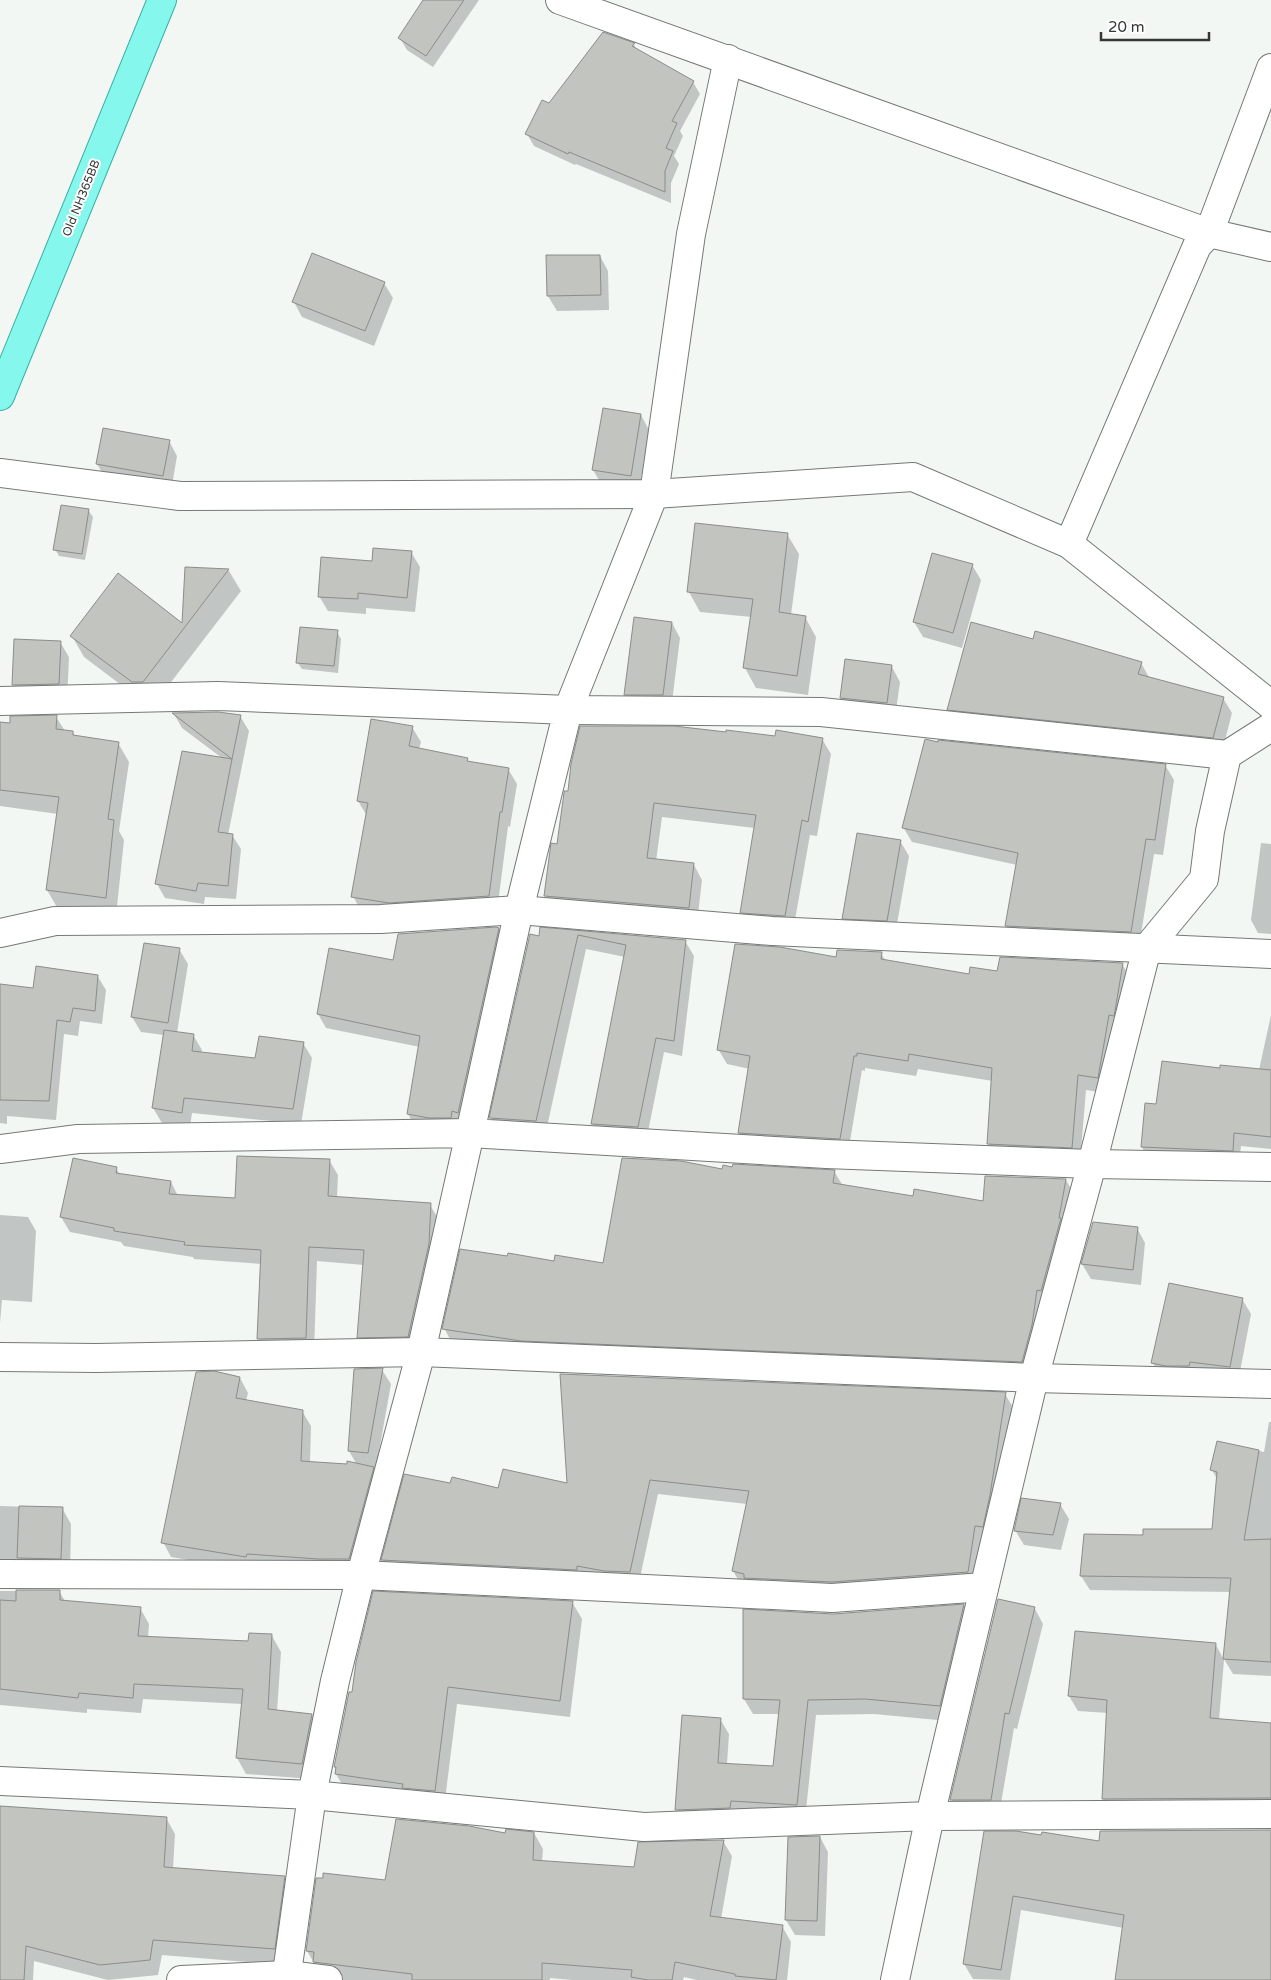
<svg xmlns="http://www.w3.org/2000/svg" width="1271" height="1980" font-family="'Varela Round',sans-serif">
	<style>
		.shadow { fill: #0003 }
		.building { fill: #c1c4bf; stroke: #8a8d88 }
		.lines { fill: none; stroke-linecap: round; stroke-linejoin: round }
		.minor-casing { stroke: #747976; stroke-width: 30 }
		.primary-casing { stroke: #36b0a4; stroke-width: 30 }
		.minor { stroke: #fff; stroke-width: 28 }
		.primary { stroke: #86f7ec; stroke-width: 28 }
		.labels { text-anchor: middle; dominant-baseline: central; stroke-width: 4; stroke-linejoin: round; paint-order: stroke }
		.street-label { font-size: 12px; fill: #353736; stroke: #fff }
	</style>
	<rect width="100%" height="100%" fill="#f2f7f4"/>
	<g class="shadow">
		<polygon points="425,0 479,0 433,67 407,50 400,38"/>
		<polygon points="603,34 634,44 637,51 693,82 700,94 680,131 683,136 674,156 679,164 671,183 671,203 576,164 575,165 534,146 527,134"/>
		<polygon points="600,256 608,271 609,310 557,311 548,296 548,257"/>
		<polygon points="384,283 393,298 374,346 302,317 294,302"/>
		<polygon points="641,415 649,430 639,491 602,485 593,470"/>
		<polygon points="169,441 177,456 171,491 106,479 97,464"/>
		<polygon points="88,510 93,517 85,560 59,556 55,549"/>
		<polygon points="787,534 799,554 791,615 805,617 816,637 808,695 756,688 745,668 752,617 700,612 689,592"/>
		<polygon points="411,552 420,567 415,612 366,608 366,614 328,611 319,596 373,562"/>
		<polygon points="972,565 981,580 962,648 923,637 914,622"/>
		<polygon points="186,568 229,571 241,591 155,703 145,703 84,657 72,636 183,625"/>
		<polygon points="672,623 680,638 671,710 634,709 625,695"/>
		<polygon points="337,632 341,639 338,673 302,669 297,662"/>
		<polygon points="60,642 69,657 67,699 22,700 13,685"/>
		<polygon points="1141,663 1150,679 1223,698 1232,713 1222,752 956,724 948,709"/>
		<polygon points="892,667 900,682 895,718 850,713 841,698"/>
		<polygon points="174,714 240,716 249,731 228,835 232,835 241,849 236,899 205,897 204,904 165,898 157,884 222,758 182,728"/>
		<polygon points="56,717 65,731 73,732 75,737 118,743 129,762 119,831 124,840 116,916 58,909 47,890 58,814 0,806 0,723 11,724"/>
		<polygon points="412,727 421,742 419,749 467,759 469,763 508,769 517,784 510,827 508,826 497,911 361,911 353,896 367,816 358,801"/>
		<polygon points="776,738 822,739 831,754 817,836 810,835 793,931 750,927 741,912 755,828 662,817 656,861 694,865 702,880 697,923 554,911 546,896 553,844 558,845"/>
		<polygon points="938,743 1165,765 1174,780 1163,855 1154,854 1139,946 1015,941 1006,926 1017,865 912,842 903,827"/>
		<polygon points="900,841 909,856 895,935 852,933 844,918"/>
		<polygon points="1261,843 1271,844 1271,934 1258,933 1251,920"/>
		<polygon points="498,929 506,942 466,1126 416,1128 408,1114 420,1047 326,1028 318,1014 394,961"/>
		<polygon points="541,929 685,941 694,956 682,1056 664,1052 646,1142 601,1138 592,1123 625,957 586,949 545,1136 499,1133 491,1118 531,936 540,938"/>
		<polygon points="179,949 188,964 177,1033 193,1035 202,1050 201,1053 256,1059 303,1043 312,1058 301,1124 192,1113 190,1127 162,1123 153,1108 164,1035 141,1032 132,1017"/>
		<polygon points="881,953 886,962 970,975 1122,964 1131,979 1106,1093 1086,1090 1080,1162 997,1159 988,1144 993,1081 918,1069 916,1076 865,1068 865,1071 862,1070 848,1153 748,1148 739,1133 750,1069 727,1064 718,1049 837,958"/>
		<polygon points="98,977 106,990 102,1024 80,1021 78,1036 64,1034 56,1120 7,1116 7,1124 0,1123 0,985 34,989"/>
		<polygon points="1271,1015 1271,1149 1241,1146 1239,1163 1149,1160 1142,1147 1157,1105 1221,1069 1259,1070"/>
		<polygon points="329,1160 338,1175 337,1198 430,1205 439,1220 417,1351 367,1352 358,1337 364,1265 317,1261 314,1353 267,1354 259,1339 262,1264 194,1259 193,1257 124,1246 121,1242 70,1232 61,1217 116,1168 120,1175 171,1182 178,1196 236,1199"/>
		<polygon points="733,1168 834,1171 843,1186 914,1198 984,1202 1066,1180 1075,1196 1031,1378 453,1345 444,1328 555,1262 604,1264 723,1170"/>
		<polygon points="0,1215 28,1217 36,1231 32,1302 2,1300 0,1323"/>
		<polygon points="1137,1228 1145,1243 1141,1285 1091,1279 1082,1264"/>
		<polygon points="1242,1299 1251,1314 1238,1382 1161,1377 1152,1362"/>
		<polygon points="382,1370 391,1384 376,1468 373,1468 382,1483 357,1574 254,1571 171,1557 163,1542 240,1378 248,1393 246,1401 302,1411 311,1426 310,1463 357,1465 349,1451"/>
		<polygon points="1005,1394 1014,1409 977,1587 742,1586 733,1571 747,1504 658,1494 638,1587 391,1575 382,1560 405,1475 451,1485 499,1490 568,1484"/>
		<polygon points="1269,1422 1271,1422 1271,1676 1233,1674 1224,1659 1231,1592 1090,1590 1081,1576 1144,1536 1214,1530 1218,1481 1212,1470 1218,1442 1264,1452"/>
		<polygon points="1060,1504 1069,1519 1061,1550 1024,1545 1015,1530"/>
		<polygon points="0,1506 62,1508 71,1524 70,1574 0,1577"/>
		<polygon points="0,1591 59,1591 65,1601 140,1608 149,1624 148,1638 249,1643 272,1636 281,1652 277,1712 312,1715 321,1731 311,1779 246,1774 237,1758 243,1704 143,1699 141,1713 87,1709 87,1713 0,1705"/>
		<polygon points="572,1602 582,1619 570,1717 457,1704 444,1808 346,1791 336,1774 335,1767 350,1693"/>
		<polygon points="964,1605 972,1620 948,1721 874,1714 816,1715 805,1820 685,1825 677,1810 720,1719 729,1734 727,1764 774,1767 780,1714 753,1714 744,1699 833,1615"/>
		<polygon points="1035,1609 1043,1624 1017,1729 1014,1728 999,1815 960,1814 951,1799"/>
		<polygon points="1216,1645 1224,1660 1219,1720 1271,1724 1271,1813 1111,1814 1103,1799 1108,1713 1078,1711 1069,1696"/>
		<polygon points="0,1806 166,1818 175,1834 173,1869 284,1877 293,1893 283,1965 162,1955 158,1975 108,1980 34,1961 33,1980 0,1980"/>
		<polygon points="1271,1831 1271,1980 1116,1980 1124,1928 1021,1910 1010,1980 973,1979 964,1964 985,1833 1100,1843"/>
		<polygon points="534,1833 543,1849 542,1862 635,1868 723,1841 732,1856 721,1919 782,1926 791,1942 787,1980 697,1980 684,1977 683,1980 572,1980 550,1978 550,1980 343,1980 323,1978 307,1951 317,1879 386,1881 507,1835"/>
		<polygon points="820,1837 828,1852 825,1936 795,1935 786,1920"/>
	</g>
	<g class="building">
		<polygon points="423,0 464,0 426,56 398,38"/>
		<polygon points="603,32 635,43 632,46 694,81 672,121 677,123 666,148 673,151 665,171 665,192 569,152 568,154 525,134 542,100 549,103"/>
		<polygon points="312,253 385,282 365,331 292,302"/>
		<polygon points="546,255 600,255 601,295 547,296"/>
		<polygon points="603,408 641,414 631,476 592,470"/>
		<polygon points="103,428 170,440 163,476 96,464"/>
		<polygon points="61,505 89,509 82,554 53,550"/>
		<polygon points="695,523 788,533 779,612 806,616 797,676 743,668 753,599 687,592"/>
		<polygon points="373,548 412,551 407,598 358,593 358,599 318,597 321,557 372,561"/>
		<polygon points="932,553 973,564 953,633 913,622"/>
		<polygon points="185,567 229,569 143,682 132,682 70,636 118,573 182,623"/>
		<polygon points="634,617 672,622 663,695 624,695"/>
		<polygon points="971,622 1033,639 1035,631 1074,642 1142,662 1138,674 1224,697 1213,738 947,710"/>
		<polygon points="300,627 338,630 334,666 296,663"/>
		<polygon points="14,639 61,641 59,684 12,685"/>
		<polygon points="845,659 892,665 887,703 840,698"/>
		<polygon points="218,712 241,715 232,759 172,713"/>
		<polygon points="57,715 56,729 73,731 73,735 119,742 108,819 114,820 106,898 46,890 59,797 0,790 0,722 10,723 10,716"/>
		<polygon points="371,719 413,726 409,746 468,758 467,761 509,768 502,812 500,812 489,896 389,903 351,897 368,803 357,801"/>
		<polygon points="580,726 674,726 726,732 726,730 775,736 776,730 823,738 808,822 802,820 785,916 740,913 756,815 654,803 647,858 694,863 689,908 544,896 551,843 557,844 564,793 564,791 568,791 571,764"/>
		<polygon points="925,739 938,742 938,740 1166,764 1155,840 1146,839 1131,932 1005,926 1018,853 902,828"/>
		<polygon points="182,751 232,759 218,832 233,834 228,886 198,883 196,891 155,884"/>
		<polygon points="857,833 901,840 887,921 842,919"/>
		<polygon points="496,927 499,928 458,1113 452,1111 451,1118 429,1118 407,1114 420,1036 317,1014 329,948 393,960 398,934"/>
		<polygon points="540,927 686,940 674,1041 656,1038 638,1127 591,1124 626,945 578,935 536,1121 489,1118 530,934 539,936"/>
		<polygon points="144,943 180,948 168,1023 131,1017"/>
		<polygon points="735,944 780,947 836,957 837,950 882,952 881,959 969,974 970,967 997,971 1000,957 1123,963 1115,1011 1114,1016 1109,1015 1098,1078 1078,1075 1072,1148 987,1144 992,1068 909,1054 908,1061 857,1053 857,1056 854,1056 840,1139 738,1133 750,1056 717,1050"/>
		<polygon points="36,966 98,975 95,1011 73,1008 70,1022 57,1020 49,1101 0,1100 0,984 33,988"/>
		<polygon points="164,1030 194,1034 192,1051 255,1058 259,1036 304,1042 293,1109 184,1098 182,1113 152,1108"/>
		<polygon points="1162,1061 1220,1068 1220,1065 1271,1070 1271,1137 1234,1133 1233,1151 1141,1147 1145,1103 1156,1104"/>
		<polygon points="237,1156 330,1159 328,1196 431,1203 429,1244 408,1337 357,1338 364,1250 309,1247 306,1338 257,1339 261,1250 184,1245 185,1242 114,1231 114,1228 60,1217 73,1158 117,1167 116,1173 171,1181 169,1194 235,1198"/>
		<polygon points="622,1158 681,1161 722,1169 723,1165 732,1167 733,1164 835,1170 833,1183 913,1196 914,1189 983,1201 985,1176 1066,1179 1059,1218 1061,1218 1041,1291 1037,1290 1032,1325 1022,1362 521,1341 442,1329 460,1249 507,1256 508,1253 554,1261 555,1255 603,1263"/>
		<polygon points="1093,1222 1138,1227 1133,1270 1081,1264"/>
		<polygon points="1169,1283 1243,1298 1230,1367 1190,1362 1189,1366 1166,1366 1151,1363"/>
		<polygon points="383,1368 368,1453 348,1451 354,1369"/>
		<polygon points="214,1371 240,1377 236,1398 303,1410 301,1461 347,1464 347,1461 374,1467 349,1559 318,1559 247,1554 246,1557 161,1543 196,1372"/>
		<polygon points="560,1374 1006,1392 990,1495 983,1527 975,1526 968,1572 832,1582 744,1578 744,1574 732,1571 749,1491 650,1480 630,1572 604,1571 577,1566 577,1570 381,1560 404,1474 450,1483 452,1477 498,1488 503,1469 567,1483"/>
		<polygon points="1217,1441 1259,1450 1244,1540 1271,1539 1271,1662 1223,1659 1231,1578 1080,1576 1084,1534 1143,1535 1143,1529 1212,1529 1217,1472 1210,1470"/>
		<polygon points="1021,1498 1061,1503 1053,1535 1014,1531"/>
		<polygon points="19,1506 63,1507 61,1559 17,1558"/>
		<polygon points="16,1590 60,1590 60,1600 141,1607 138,1636 248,1641 249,1633 272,1634 268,1709 312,1714 302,1764 236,1758 243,1689 134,1684 133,1698 79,1693 78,1698 0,1689 0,1600 16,1601"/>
		<polygon points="373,1591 573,1601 560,1701 448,1687 435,1791 402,1788 403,1784 335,1774 336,1767 334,1767 349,1692 352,1692 356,1662"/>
		<polygon points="998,1599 1035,1607 1009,1714 1005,1713 991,1800 950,1800"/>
		<polygon points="964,1604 940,1706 865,1699 808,1700 797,1805 731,1801 730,1808 675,1810 682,1715 721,1718 718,1763 773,1766 780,1700 743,1699 743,1609 833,1614"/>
		<polygon points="1075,1631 1216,1643 1210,1718 1271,1723 1271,1798 1102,1799 1107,1700 1068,1696"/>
		<polygon points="0,1806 167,1817 164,1867 285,1876 275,1949 153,1940 150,1960 100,1965 26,1946 24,1980 0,1980"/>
		<polygon points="396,1819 469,1826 505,1833 506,1829 534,1832 533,1860 634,1867 638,1842 724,1840 710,1916 783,1925 776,1980 735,1976 735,1974 675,1962 672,1980 648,1980 631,1977 632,1970 542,1963 542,1980 412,1980 412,1974 313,1962 314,1952 306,1951 316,1878 323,1878 323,1873 385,1880"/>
		<polygon points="1271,1830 1271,1980 1115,1980 1124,1915 1013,1896 1001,1970 963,1964 984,1831 1016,1831 1041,1835 1042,1832 1099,1841 1100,1831"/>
		<polygon points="820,1836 817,1921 785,1920 788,1837"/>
	</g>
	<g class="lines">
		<defs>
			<g id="minor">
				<polyline points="560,0 1209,233 1197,246 1069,544"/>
				<polyline points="728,59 691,234 654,494 568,710 821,712 1227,755"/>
				<polyline points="1271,68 1209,233 1271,247"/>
				<polyline points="0,473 180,496 654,494 913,477 1069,544 1271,705"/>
				<polyline points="0,701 218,696 568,710 519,910 470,1133 826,1154 1092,1164 1271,1167"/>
				<polyline points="0,933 55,921 381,919 519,910 772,931 1271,954"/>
				<polyline points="0,1149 78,1139 470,1133 421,1352 361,1575 335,1681 312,1795 286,1980"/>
				<polyline points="0,1357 96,1358 421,1352 1034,1378 1271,1384"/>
				<polyline points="0,1574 361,1575 832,1598 984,1587"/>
				<polyline points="0,1781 312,1795 644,1827 930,1816 1034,1378 1092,1164 1147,948 1204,879 1210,831 1227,755 1271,727"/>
				<polyline points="181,1980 288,1975 328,1980"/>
				<polyline points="895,1980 930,1816 1271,1814"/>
			</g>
			<polyline id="primary" points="0,396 162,0"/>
		</defs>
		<use href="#minor" class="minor-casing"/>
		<use href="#primary" class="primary-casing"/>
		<use href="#minor" class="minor"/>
		<use href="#primary" class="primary"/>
	</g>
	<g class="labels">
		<g class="street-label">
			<text transform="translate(81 198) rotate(-68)">Old NH365BB</text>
		</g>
	</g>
	<path d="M1101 32v8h108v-8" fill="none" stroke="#353736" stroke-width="2.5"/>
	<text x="1108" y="32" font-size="15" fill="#353736" stroke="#ffffff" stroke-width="4" paint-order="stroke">20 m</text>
</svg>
